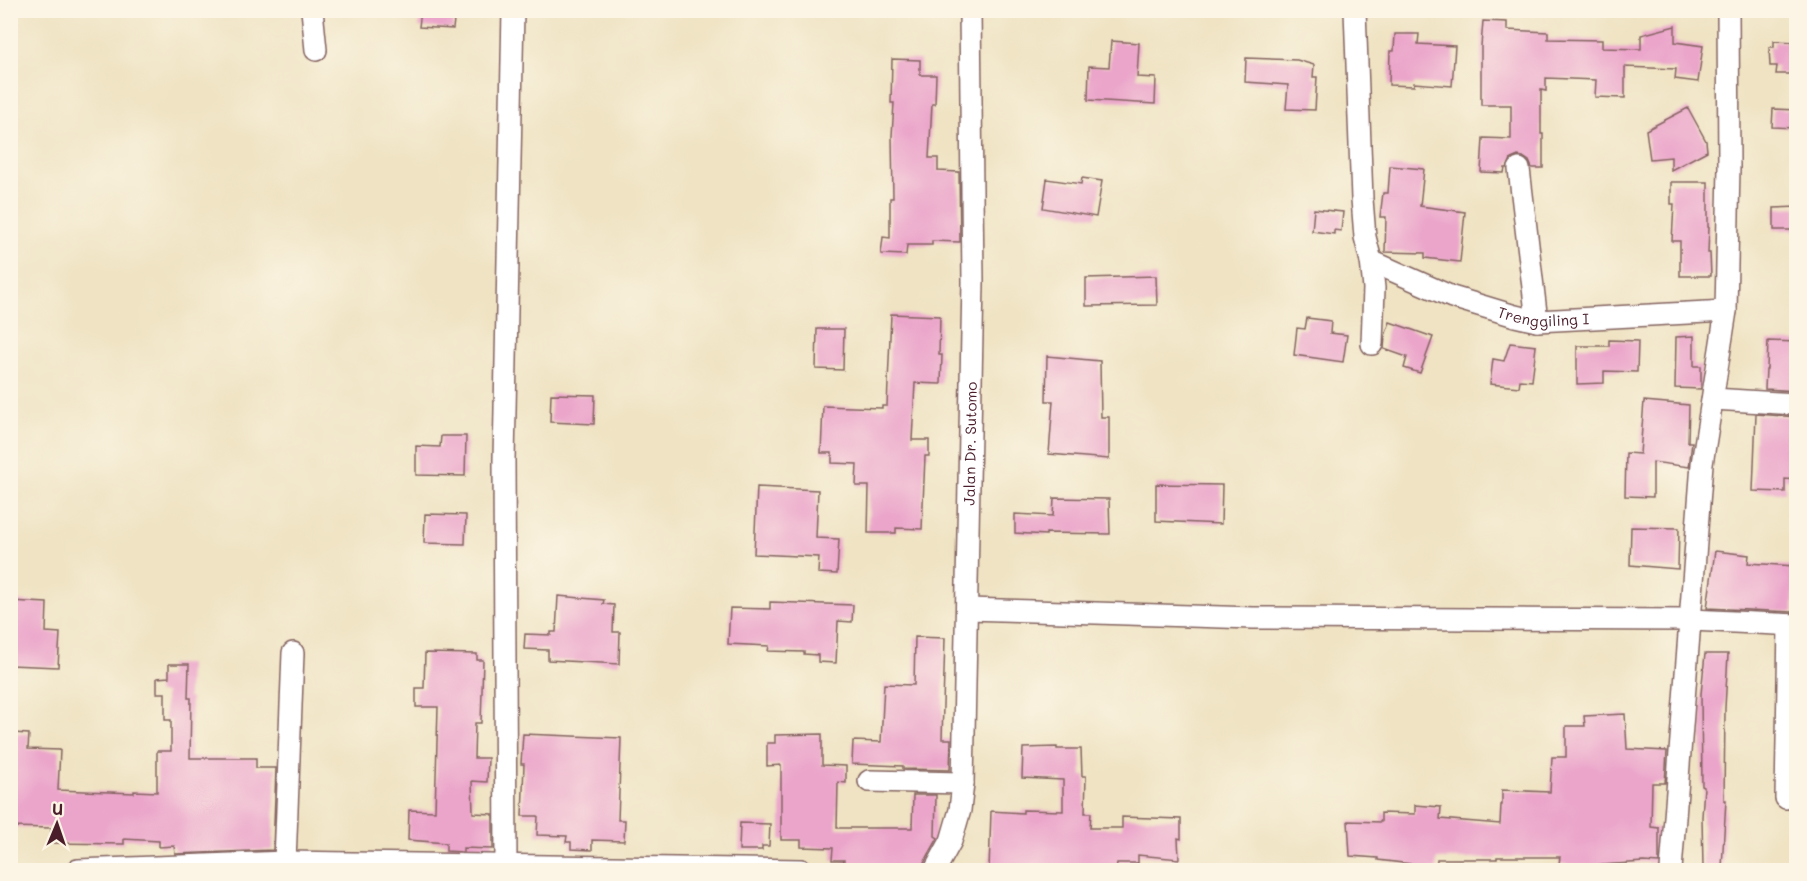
<svg xmlns="http://www.w3.org/2000/svg" width="1807" height="881" font-family="Mali,sans-serif">
	<style>
		.building { fill: #eba5ca }
		.lines { fill: none; stroke-linecap: round; stroke-linejoin: round }
		.minor-casing { stroke: #846460; stroke-width: 24 }
		.minor { stroke: #fff; stroke-width: 21 }
		.labels { text-anchor: middle; dominant-baseline: central; stroke-width: 4.5; stroke-linejoin: round; paint-order: stroke }
		.street-label { font-size: 15px; fill: #4a1f2b; stroke: #fcf5e5 }
	</style>
	<rect width="100%" height="100%" fill="#fcf5e5"/>
	<filter id="ink" filterUnits="userSpaceOnUse"><feTurbulence type="fractalNoise" baseFrequency=".0167" numOctaves="2"/><feDisplacementMap in="SourceGraphic" scale="12" xChannelSelector="R" yChannelSelector="G"/><feConvolveMatrix kernelMatrix="1 2 1 2 8 2 1 2 1" color-interpolation-filters="sRGB"/></filter>
	<filter id="wash" filterUnits="userSpaceOnUse"><feTurbulence type="fractalNoise" baseFrequency=".008" numOctaves="4" result="noise"/><feDisplacementMap in="SourceGraphic" scale="24" xChannelSelector="R" yChannelSelector="G"/><feGaussianBlur stdDeviation="1.35" result="paint"/><feColorMatrix in="noise" values="0 0 0 0 0 0 0 0 0 0 0 0 0 0 0 0 0 1.4 0 .05"/><feComposite in="paint" operator="in"/></filter>
	<g filter="url(#wash)">
		<rect width="100%" height="100%" fill="#efe3c3"/>
		<g id="blocks">
			<g class="building">
				<polygon points="421,10 455,10 453,29 419,27"/>
				<polygon points="1483,21 1507,22 1507,30 1548,32 1548,39 1602,40 1602,48 1641,49 1641,35 1675,26 1675,42 1703,46 1698,82 1675,79 1676,69 1625,67 1625,98 1595,97 1596,80 1546,78 1546,91 1541,90 1541,134 1543,134 1543,168 1532,168 1529,161 1523,157 1518,156 1511,159 1507,168 1505,168 1504,173 1481,172 1483,138 1511,139 1511,105 1481,105 1481,46"/>
				<polygon points="1395,34 1419,34 1418,44 1455,46 1452,86 1414,83 1414,86 1389,85 1390,51 1394,51"/>
				<polygon points="1111,41 1139,43 1137,77 1156,78 1155,104 1088,100 1089,66 1109,67"/>
				<polygon points="1774,41 1797,42 1797,74 1776,74 1777,66 1770,66 1769,47 1774,47"/>
				<polygon points="1246,58 1297,60 1314,65 1313,77 1317,77 1315,110 1286,109 1288,85 1245,82"/>
				<polygon points="892,59 920,60 920,75 936,75 935,104 932,104 929,158 938,158 938,171 959,172 960,242 932,241 932,245 907,245 906,255 881,254 883,237 890,238 890,198 893,198 892,136 894,103 891,103"/>
				<polygon points="1688,108 1706,141 1707,151 1671,170 1671,157 1650,159 1646,130"/>
				<polygon points="1773,109 1797,110 1797,128 1772,127"/>
				<polygon points="1390,166 1424,169 1420,206 1465,212 1460,262 1425,258 1425,253 1385,252 1386,217 1380,217 1383,193 1388,193"/>
				<polygon points="1082,178 1102,181 1096,217 1043,208 1047,179 1081,184"/>
				<polygon points="1671,182 1708,182 1708,227 1709,227 1708,253 1710,253 1711,276 1680,276 1680,241 1672,241 1674,204 1671,204"/>
				<polygon points="1797,207 1797,230 1774,230 1774,208"/>
				<polygon points="1314,209 1343,212 1341,231 1334,230 1334,234 1312,231"/>
				<polygon points="1156,276 1157,305 1086,306 1086,278"/>
				<polygon points="891,314 940,316 939,355 942,355 941,384 915,383 912,440 929,440 929,456 925,456 922,529 896,528 896,533 868,533 869,486 856,486 857,464 832,463 832,453 821,453 823,406 882,408 882,406 887,406"/>
				<polygon points="1307,318 1331,321 1330,333 1347,335 1343,362 1294,355 1297,328 1305,329"/>
				<polygon points="1390,322 1433,337 1420,373 1404,368 1407,357 1384,349 1385,336"/>
				<polygon points="817,329 844,329 843,370 816,369"/>
				<polygon points="1694,336 1694,366 1701,366 1701,389 1675,388 1676,337"/>
				<polygon points="1609,340 1638,341 1637,372 1604,371 1604,383 1577,384 1577,346 1609,346"/>
				<polygon points="1768,341 1797,342 1797,391 1765,389 1766,369 1767,369"/>
				<polygon points="1510,343 1536,346 1532,381 1520,380 1519,387 1490,384 1493,359 1504,361"/>
				<polygon points="1047,356 1100,361 1101,417 1109,417 1109,459 1049,454 1053,401 1046,401"/>
				<polygon points="551,394 595,395 594,424 550,422"/>
				<polygon points="1644,401 1689,405 1688,442 1692,442 1689,467 1653,462 1653,497 1625,496 1626,453 1640,454"/>
				<polygon points="1756,414 1797,417 1797,480 1785,479 1785,492 1753,491"/>
				<polygon points="441,436 466,436 465,476 416,475 416,446 440,447"/>
				<polygon points="1156,484 1222,485 1221,524 1156,521"/>
				<polygon points="757,487 818,490 816,538 839,539 837,574 818,573 819,557 754,554"/>
				<polygon points="1054,498 1109,499 1110,534 1046,533 1046,535 1015,533 1015,514 1053,516"/>
				<polygon points="425,514 466,515 465,544 424,543"/>
				<polygon points="1631,527 1679,528 1678,569 1630,565"/>
				<polygon points="1715,551 1749,555 1748,563 1795,566 1793,612 1707,608"/>
				<polygon points="558,596 604,600 603,604 614,605 613,632 620,632 619,664 548,660 548,650 524,649 525,634 551,635 551,632 556,632"/>
				<polygon points="10,601 47,603 46,632 60,633 58,667 10,665"/>
				<polygon points="770,602 853,605 852,622 838,621 836,663 818,662 818,655 804,654 804,652 768,651 769,646 728,644 730,608 770,609"/>
				<polygon points="915,637 945,638 942,739 951,739 950,770 903,769 903,766 852,764 853,741 881,742 884,684 914,685"/>
				<polygon points="425,653 477,654 477,660 483,660 481,723 475,723 474,758 488,758 487,782 472,781 473,813 493,814 493,849 463,848 463,852 446,851 446,843 408,840 409,810 435,811 438,707 416,707 416,688 424,688"/>
				<polygon points="1705,654 1728,654 1725,708 1724,800 1726,800 1722,867 1703,867 1702,817 1704,787 1702,786 1701,694"/>
				<polygon points="169,664 189,664 188,698 191,698 190,758 256,758 256,768 276,768 273,850 175,854 174,846 159,847 159,841 124,839 124,844 51,843 51,828 10,827 10,768 13,733 29,734 28,749 60,750 58,790 134,793 134,791 157,792 157,751 171,751 171,720 165,720 165,693 157,693 157,678 169,677"/>
				<polygon points="1625,714 1627,749 1667,751 1665,783 1652,783 1651,827 1659,828 1659,863 1643,862 1589,866 1559,864 1560,857 1497,857 1497,859 1437,859 1436,870 1410,870 1411,864 1378,860 1378,858 1350,856 1348,821 1381,822 1381,813 1415,814 1415,805 1441,807 1440,819 1500,824 1501,805 1502,805 1502,790 1550,792 1552,757 1566,757 1566,726 1585,726 1584,716"/>
				<polygon points="523,734 621,738 618,820 625,820 624,841 592,840 592,850 571,849 571,842 566,842 567,836 537,835 538,816 522,816 524,764 521,764"/>
				<polygon points="822,734 822,765 846,766 846,783 838,782 837,828 912,828 913,795 936,795 935,836 938,838 920,870 843,868 844,860 832,860 833,848 801,847 801,840 781,840 781,765 767,766 767,743 775,743 775,735"/>
				<polygon points="1057,747 1057,749 1081,749 1082,776 1086,776 1085,813 1091,813 1090,828 1122,828 1122,817 1181,819 1181,839 1178,838 1179,859 1138,855 1138,863 1117,863 1116,869 1087,866 1087,870 1057,870 1057,868 1011,867 1011,870 989,870 991,811 1023,813 1023,810 1063,811 1063,780 1022,778 1023,748"/>
				<polygon points="740,823 770,824 769,846 762,846 762,850 739,850"/>
			</g>
		</g>
	</g>
	<g filter="url(#ink)">
		<use href="#blocks" fill-opacity="0" stroke="#846460" stroke-width="1.5"/>
		<g class="lines">
			<defs>
				<g id="minor">
					<polyline points="312,10 316,50"/>
					<polyline points="1355,10 1362,199 1365,237 1371,261 1374,288 1372,344"/>
					<polyline points="1519,169 1537,321"/>
					<path id="s1" d="M1371,261l81,36 63,19 22,5 189,-10"/>
					<polyline points="1713,399 1796,404"/>
					<polyline points="968,609 1253,618 1691,620 1796,625"/>
					<polyline points="869,781 963,783"/>
					<polyline points="1786,798 1789,625"/>
					<polyline points="506,865 504,460 513,10"/>
					<polyline points="78,870 285,862 801,870"/>
					<polyline points="287,870 285,862 293,653"/>
					<path id="s2" d="M935,870l16,-29 9,-31 3,-27 10,-501 -3,-272"/>
					<polyline points="1671,870 1702,464 1726,311 1729,167 1728,10"/>
				</g>
			</defs>
			<use href="#minor" class="minor-casing"/>
			<use href="#minor" class="minor"/>
		</g>
	</g>
	<g class="labels">
		<g class="street-label">
			<text stroke="none"><textPath href="#s1" startOffset="183">Trenggiling I</textPath></text>
			<text stroke="none"><textPath href="#s2" startOffset="432">Jalan Dr. Sutomo</textPath></text>
		</g>
	</g>
	<rect width="1807" height="881" fill="none" stroke="#fcf5e5" stroke-width="36"/>
	<g transform="translate(57 824) rotate(2)" stroke="#fcf5e5" stroke-width="4.5" paint-order="stroke">
	<path d="M0-4.5L10 22L0 15L-10 22Z" fill="#4a1f2b"/>
	<text y="-9" font-size="16" font-weight="bold" text-anchor="middle" fill="#4a1f2b">U</text>
	</g>
</svg>
